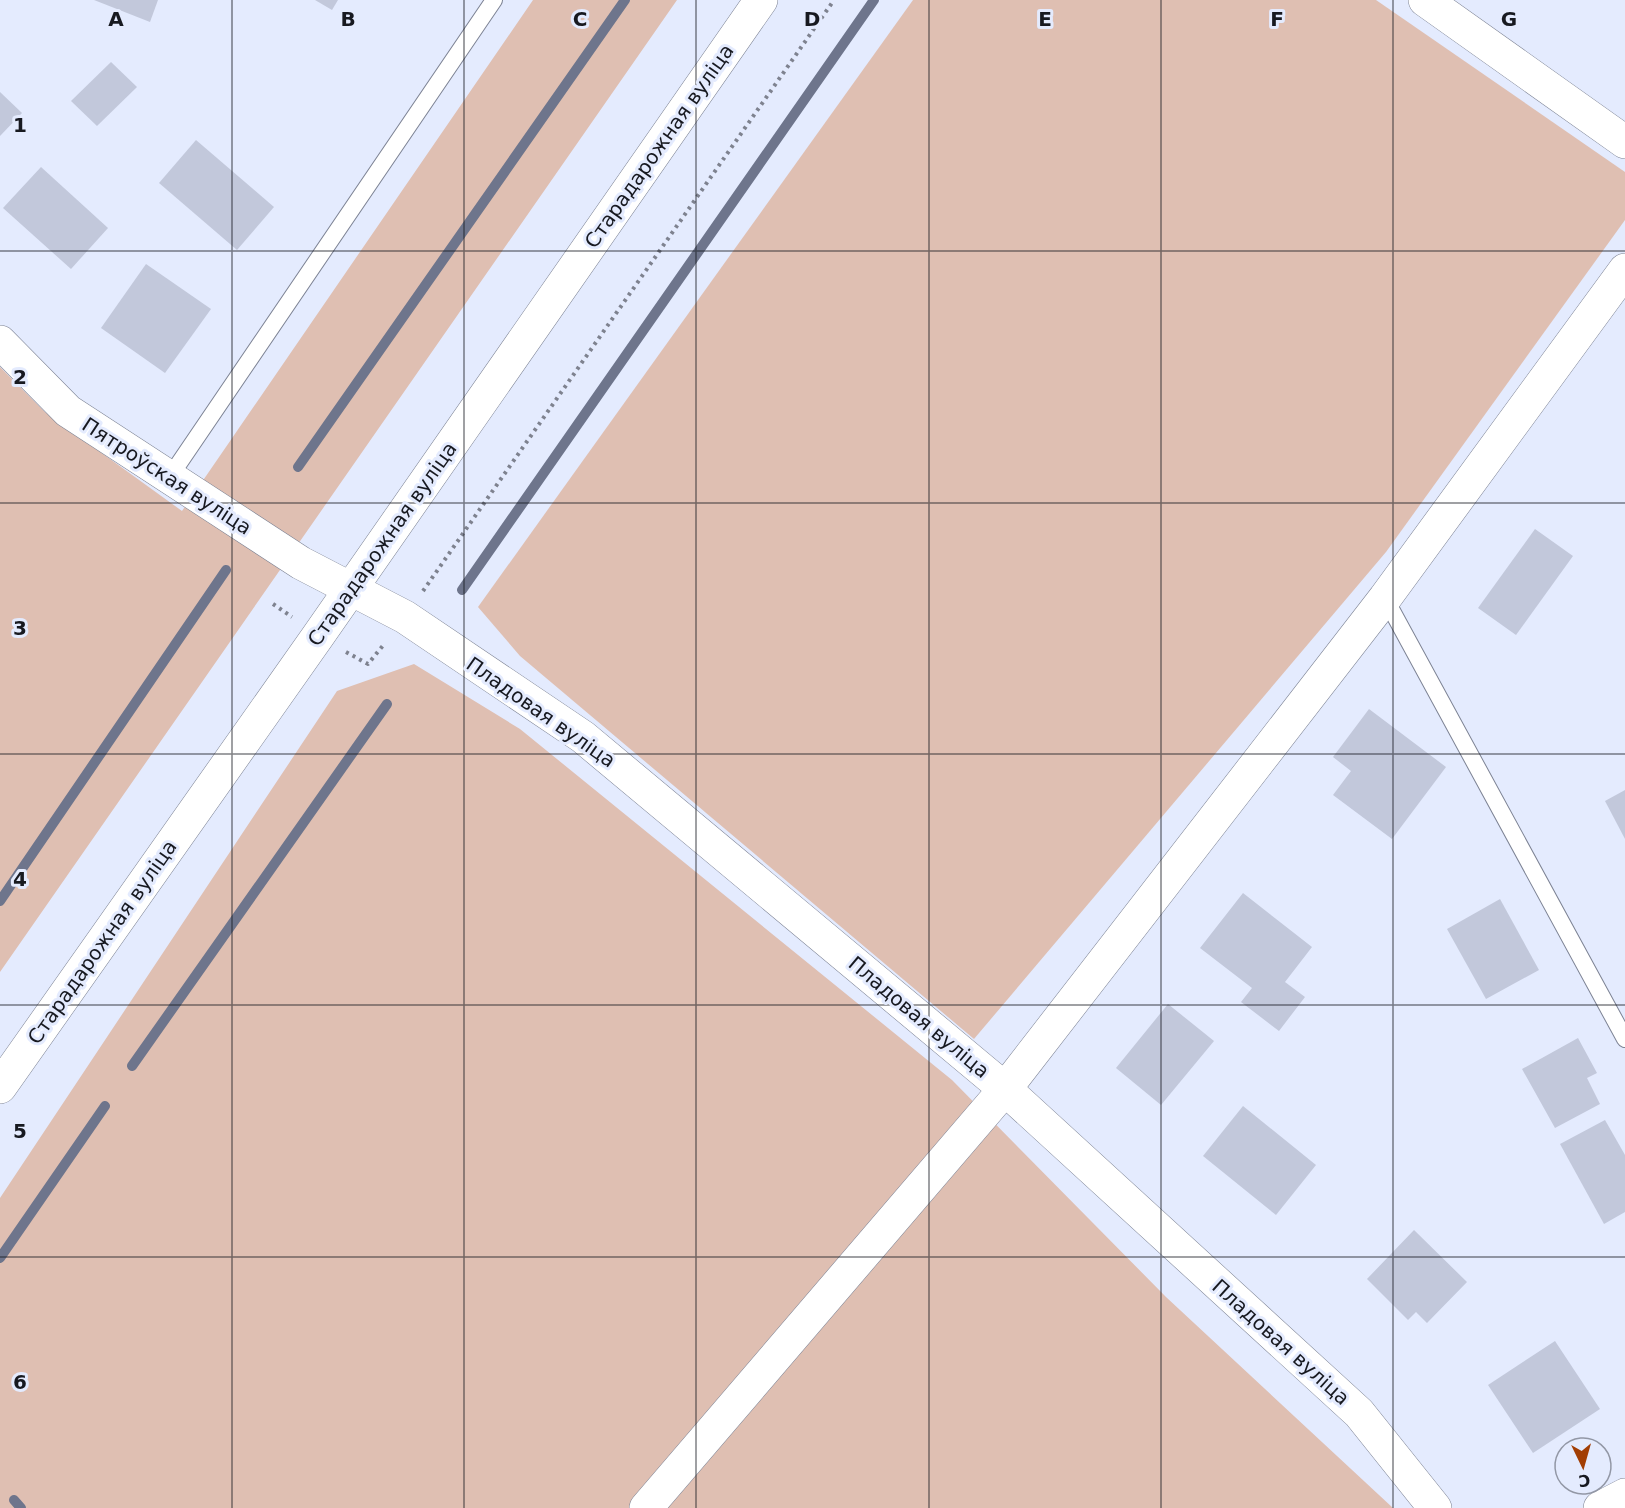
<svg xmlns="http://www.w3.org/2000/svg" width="1625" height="1508" font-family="'DejaVu Sans',sans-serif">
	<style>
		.green { fill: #dfbfb2 }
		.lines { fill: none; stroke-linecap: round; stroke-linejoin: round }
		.stream { stroke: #6e758c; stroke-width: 10 }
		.building { fill: #c2c8db }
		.lane-casing { stroke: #7d8394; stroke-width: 18 }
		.street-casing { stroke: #7d8394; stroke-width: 34 }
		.path { stroke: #7e828f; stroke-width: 4; stroke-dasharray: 3 4.5; stroke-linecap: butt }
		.lane { stroke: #fff; stroke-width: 16 }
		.street { stroke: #fff; stroke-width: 33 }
		.grid { fill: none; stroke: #171920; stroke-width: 1.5; stroke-opacity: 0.55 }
		.labels { text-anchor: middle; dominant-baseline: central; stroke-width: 6; stroke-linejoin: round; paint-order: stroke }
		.street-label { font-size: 20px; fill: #171920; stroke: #e4ebfe }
		.grid-label { font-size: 20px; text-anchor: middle; font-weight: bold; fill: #171920; stroke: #e4ebfe; stroke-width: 6; stroke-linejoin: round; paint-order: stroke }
	</style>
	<rect width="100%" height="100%" fill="#e4ebfe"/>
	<g class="green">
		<polygon points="533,0 677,0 0,972 0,367 45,412 182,511"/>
		<polygon points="913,0 1376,0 1625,172 1625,220 1386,552 974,1039 520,656 478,607"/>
		<polygon points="414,664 520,729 952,1080 1166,1297 1393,1508 0,1508 0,1198 337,691"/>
	</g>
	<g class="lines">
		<g class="stream">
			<polyline points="298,467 625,0"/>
			<polyline points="462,590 874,0"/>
			<polyline points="0,901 226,570"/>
			<polyline points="132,1066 387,704"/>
			<polyline points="0,1258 105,1106"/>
			<polyline points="14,1500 21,1508"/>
		</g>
	</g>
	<g class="building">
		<polygon points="94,0 158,0 150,22"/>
		<polygon points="315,0 338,0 332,10"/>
		<polygon points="111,62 137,87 97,126 71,101"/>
		<polygon points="0,92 22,113 0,136"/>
		<polygon points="196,140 274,207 237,250 159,183"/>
		<polygon points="41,167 108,228 71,269 3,208"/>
		<polygon points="146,264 211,309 165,373 101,328"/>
		<polygon points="1535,529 1573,556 1516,635 1478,608"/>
		<polygon points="1369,709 1446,767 1392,839 1333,795 1351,771 1333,757"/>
		<polygon points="1625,790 1625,839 1605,801"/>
		<polygon points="1243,893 1312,947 1285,982 1305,997 1279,1031 1241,1002 1252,988 1200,948"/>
		<polygon points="1500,899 1539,970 1486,999 1447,929"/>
		<polygon points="1168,1004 1214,1041 1161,1105 1116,1068"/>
		<polygon points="1578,1038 1597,1073 1587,1078 1600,1104 1555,1128 1522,1069"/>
		<polygon points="1243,1106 1316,1165 1276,1215 1203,1156"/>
		<polygon points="1605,1120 1625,1155 1625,1212 1604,1224 1560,1144"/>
		<polygon points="1414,1230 1467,1282 1427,1323 1416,1312 1408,1320 1367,1279"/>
		<polygon points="1555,1341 1600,1409 1533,1453 1488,1385"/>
	</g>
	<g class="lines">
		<defs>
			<g id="lane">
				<polyline points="169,478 494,0"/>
				<polyline points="1385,598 1625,1039"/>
			</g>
			<g id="street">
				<polyline points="1425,0 1625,142"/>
				<polyline points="0,342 68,411 301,563 405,617 583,737 1005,1089 1359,1413 1435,1508"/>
				<polyline points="0,1087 318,636 761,0"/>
				<polyline points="646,1508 1005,1089 1385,598 1625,270"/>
				<polyline points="1600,1508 1625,1495"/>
			</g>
		</defs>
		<use href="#lane" class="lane-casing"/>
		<use href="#street" class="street-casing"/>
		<g class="path">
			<polyline points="423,591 834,0"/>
			<polyline points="273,604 292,617"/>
			<polyline points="346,652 368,664 385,643"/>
		</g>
		<use href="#lane" class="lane"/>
		<use href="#street" class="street"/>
	</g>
	<path class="grid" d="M232,0v1508M464,0v1508M696,0v1508M929,0v1508M1161,0v1508M1393,0v1508M0,251h1625M0,503h1625M0,754h1625M0,1005h1625M0,1257h1625"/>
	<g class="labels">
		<g class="street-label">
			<text transform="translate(659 146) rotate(-55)">Старадарожная вуліца</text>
			<text transform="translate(167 476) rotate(33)">Пятроўская вуліца</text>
			<text transform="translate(382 544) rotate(-55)">Старадарожная вуліца</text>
			<text transform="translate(541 712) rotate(35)">Пладовая вуліца</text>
			<text transform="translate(102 942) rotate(-55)">Старадарожная вуліца</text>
			<text transform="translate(919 1017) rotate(40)">Пладовая вуліца</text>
			<text transform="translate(1281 1342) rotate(42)">Пладовая вуліца</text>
		</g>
	</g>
	<g class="grid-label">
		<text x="116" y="26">A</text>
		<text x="348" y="26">B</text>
		<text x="580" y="26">C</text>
		<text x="812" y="26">D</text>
		<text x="1045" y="26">E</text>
		<text x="1277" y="26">F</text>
		<text x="1509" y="26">G</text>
		<text x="20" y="132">1</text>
		<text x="20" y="384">2</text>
		<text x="20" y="635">3</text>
		<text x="20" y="886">4</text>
		<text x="20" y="1138">5</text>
		<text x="20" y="1389">6</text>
	</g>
	<g transform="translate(1583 1466) rotate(175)"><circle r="28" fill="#e4ebfe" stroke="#9297a5" stroke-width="1.5"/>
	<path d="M0-4.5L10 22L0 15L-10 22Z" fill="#a23e04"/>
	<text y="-9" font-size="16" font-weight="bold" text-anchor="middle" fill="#171920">С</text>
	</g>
</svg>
